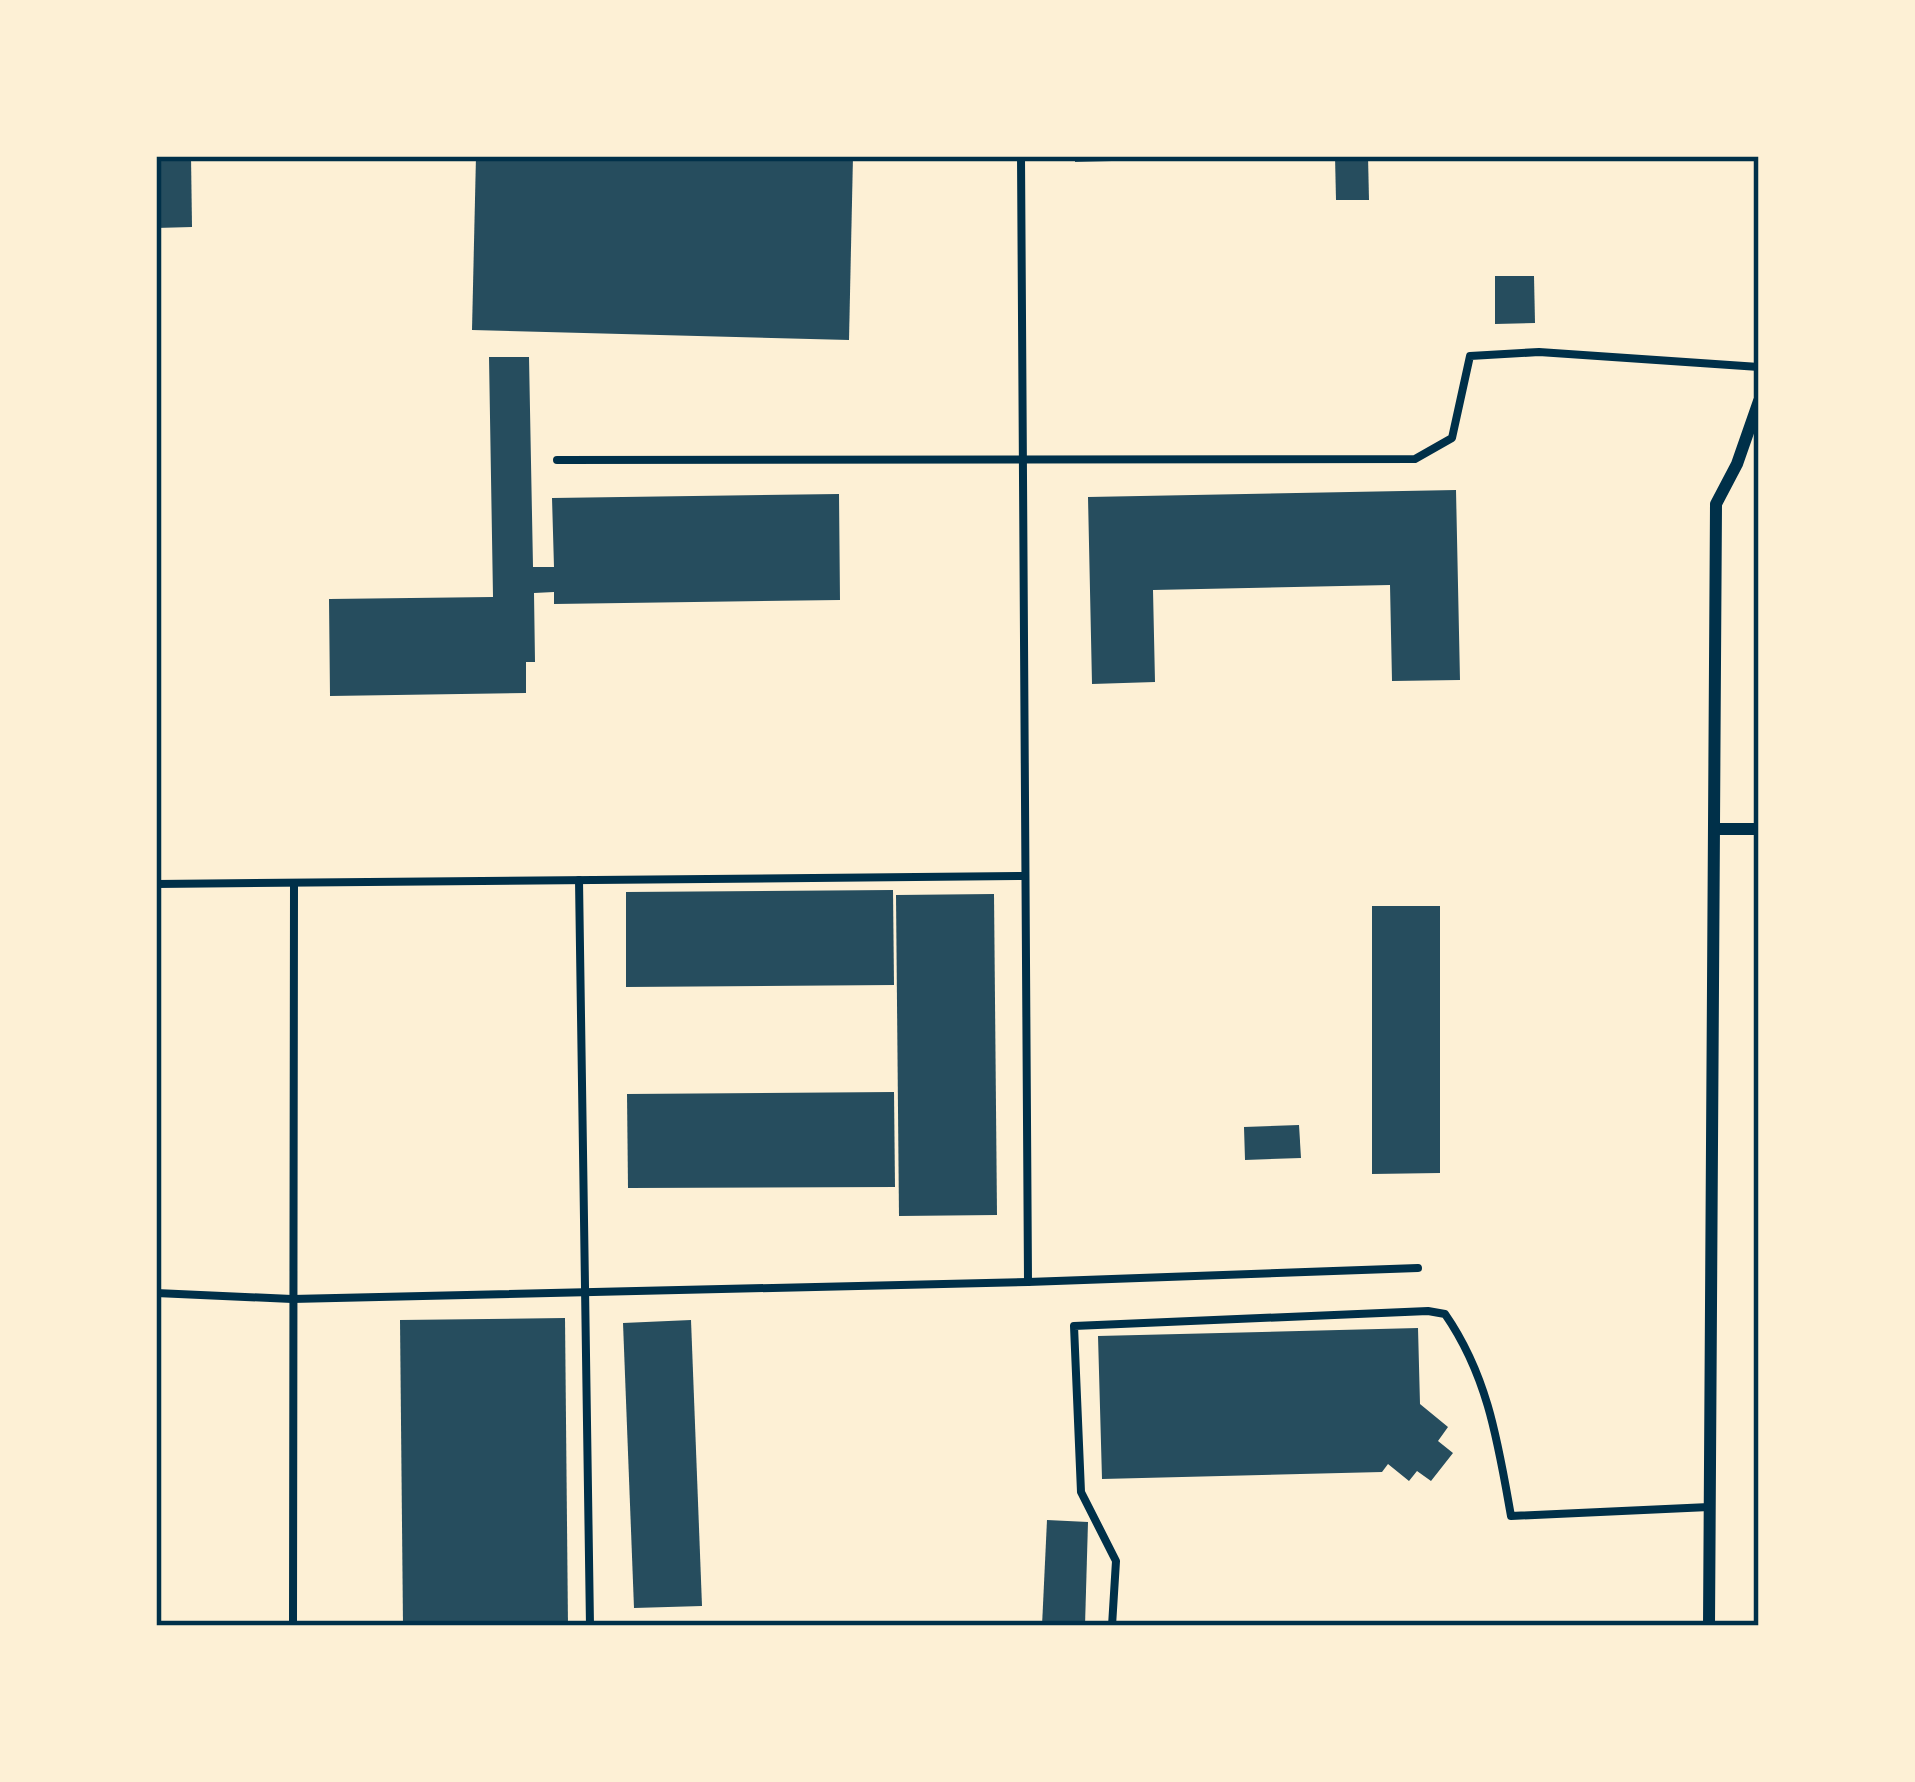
<svg xmlns="http://www.w3.org/2000/svg" width="1915" height="1782" font-family="'IBM Plex Sans',sans-serif">
	<style>
		.building { fill: #264d5e }
		.lines { fill: none; stroke-linecap: round; stroke-linejoin: round }
		.service { stroke: #003049; stroke-width: 8 }
		.minor { stroke: #003049; stroke-width: 12 }
		.neatline { fill: none; stroke: #003049; stroke-width: 4.5 }
	</style>
	<rect width="100%" height="100%" fill="#fdf0d5"/>
	<g class="building">
		<polygon points="156,156 191,156 192,227 156,228"/>
		<polygon points="476,156 853,156 849,340 472,330"/>
		<polygon points="1075,156 1149,156 1149,160 1075,162"/>
		<polygon points="1335,156 1368,156 1369,200 1336,200"/>
		<polygon points="1495,276 1534,276 1535,323 1495,324"/>
		<polygon points="489,357 529,357 533,567 554,567 552,498 839,494 840,600 554,604 554,592 534,593 535,662 526,662 526,693 330,696 329,599 493,597"/>
		<polygon points="1456,490 1460,680 1392,681 1390,585 1153,590 1155,682 1092,684 1088,497"/>
		<polygon points="893,890 894,985 626,987 626,892"/>
		<polygon points="994,894 997,1215 899,1216 896,895"/>
		<polygon points="1372,906 1440,906 1440,1173 1372,1174"/>
		<polygon points="894,1092 895,1187 628,1188 627,1094"/>
		<polygon points="1299,1125 1301,1158 1245,1160 1244,1127"/>
		<polygon points="565,1318 568,1626 403,1626 400,1320"/>
		<polygon points="691,1320 702,1606 634,1608 623,1323"/>
		<polygon points="1418,1328 1420,1404 1448,1427 1438,1441 1453,1453 1431,1481 1417,1471 1409,1481 1388,1464 1382,1472 1102,1479 1098,1336"/>
		<polygon points="1047,1520 1088,1522 1085,1626 1042,1626"/>
	</g>
	<g class="lines">
		<g class="service">
			<polyline points="1021,156 1028,1282"/>
			<polyline points="557,460 1415,459 1452,438 1470,356 1539,352 1759,367"/>
			<polyline points="579,880 590,1626"/>
			<polyline points="156,884 1025,876"/>
			<polyline points="156,1293 292,1299 1028,1282 1418,1268"/>
			<polyline points="293,1626 294,883"/>
			<path d="M1112,1626l4,-65 -35,-69 -7,-166 354,-15 17,3c43,62 53,129 66,202l198,-9"/>
		</g>
		<g class="minor">
			<polyline points="1714,829 1759,829"/>
			<polyline points="1709,1626 1716,504 1737,464 1759,401"/>
		</g>
	</g>
	<rect width="1915" height="1782" fill="none" stroke="#fdf0d5" stroke-width="318"/>
	<rect x="159" y="159" width="1597" height="1464" class="neatline"/>
</svg>
